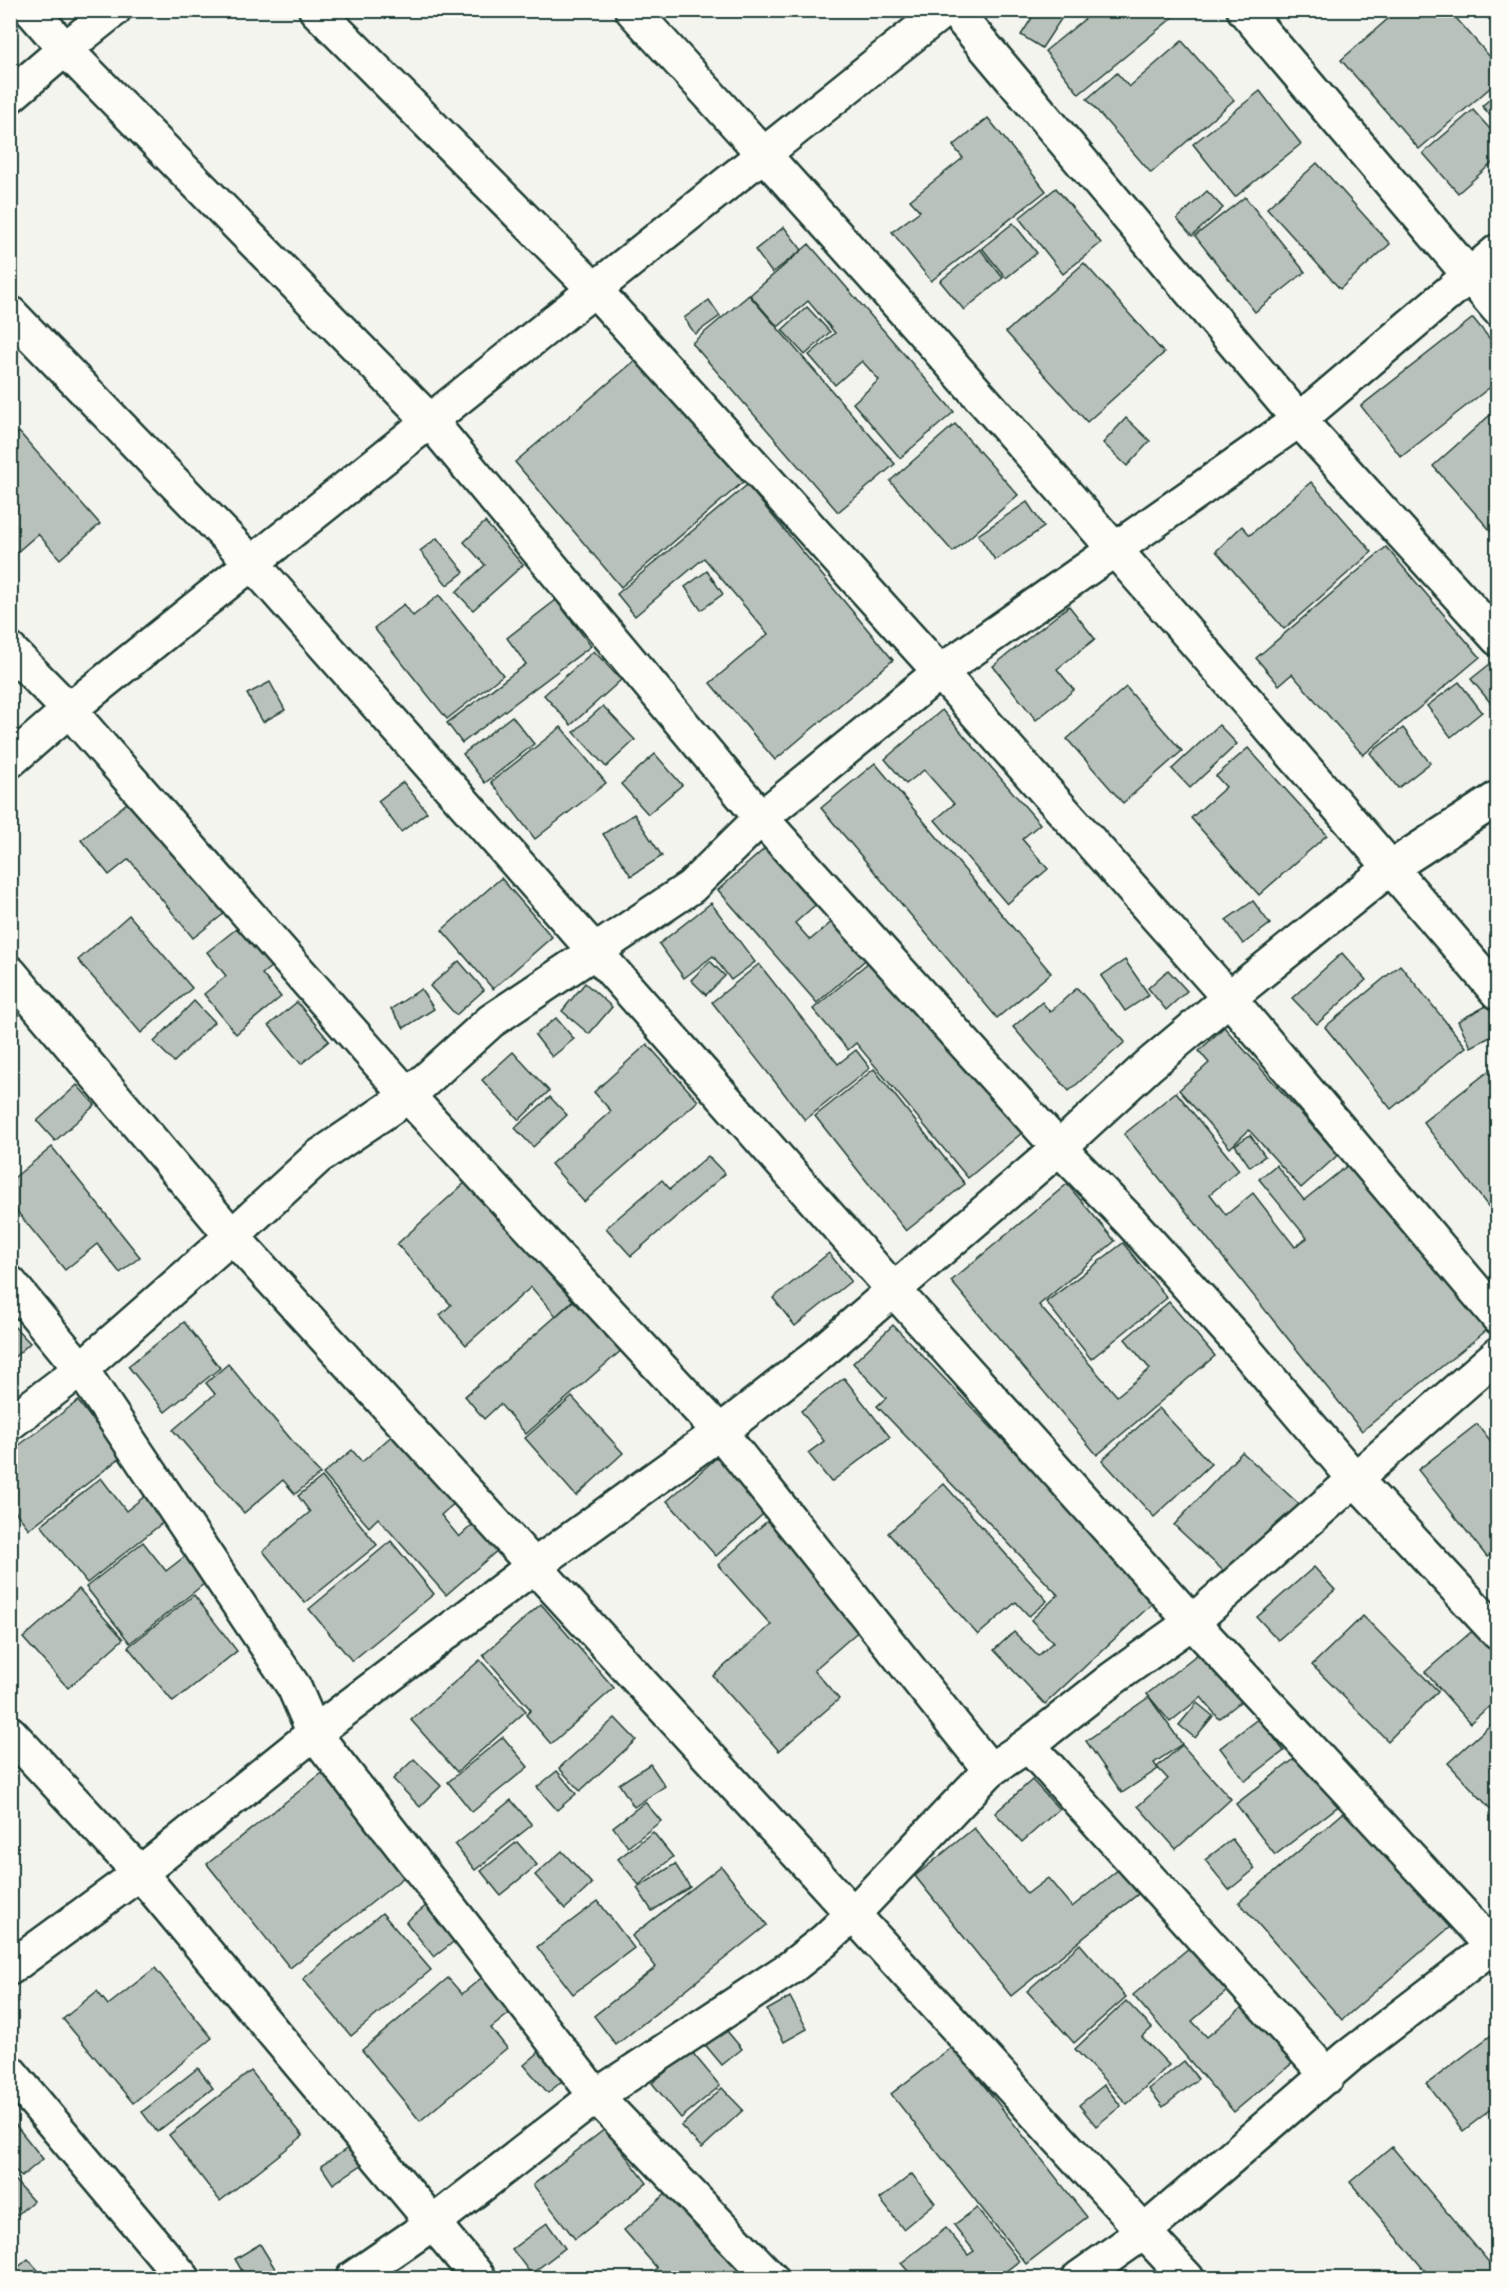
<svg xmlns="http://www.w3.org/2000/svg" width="1508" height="2289" font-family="'Indie Flower',sans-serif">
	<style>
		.building { fill: #b9c1bb; stroke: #1f3d34; stroke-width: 1.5 }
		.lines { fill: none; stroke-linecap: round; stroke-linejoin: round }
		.minor-casing { stroke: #1f3d34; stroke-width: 38 }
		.tertiary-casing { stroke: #1f3d34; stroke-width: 38 }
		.minor { stroke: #fdfcf7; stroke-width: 33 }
		.tertiary { stroke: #fdfcf7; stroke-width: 33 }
	</style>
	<rect width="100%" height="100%" fill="#f4f4ef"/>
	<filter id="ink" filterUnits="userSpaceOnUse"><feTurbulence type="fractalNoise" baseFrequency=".0167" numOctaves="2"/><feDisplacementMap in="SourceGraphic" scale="12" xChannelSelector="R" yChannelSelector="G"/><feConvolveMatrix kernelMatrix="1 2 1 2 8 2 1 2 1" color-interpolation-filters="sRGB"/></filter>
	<g filter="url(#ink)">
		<g class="building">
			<polygon points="1037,10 1055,10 1063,16 1042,48 1021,35"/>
			<polygon points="1096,10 1182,10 1079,94 1045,51"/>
			<polygon points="1398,10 1449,10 1498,66 1498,81 1419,149 1341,60"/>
			<polygon points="1480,10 1498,10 1498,22 1495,25"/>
			<polygon points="1182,41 1234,100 1151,173 1087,99 1117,73 1129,87"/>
			<polygon points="1260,91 1301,144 1235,197 1193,144"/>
			<polygon points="1498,92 1498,124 1482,106"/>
			<polygon points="1473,110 1498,138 1498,158 1458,193 1423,153"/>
			<polygon points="988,118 1046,191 931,281 892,232 920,211 910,200 963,158 953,146"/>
			<polygon points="1317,163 1390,244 1340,289 1267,208"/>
			<polygon points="1056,188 1101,243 1063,274 1019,218"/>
			<polygon points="1207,191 1223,208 1192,236 1177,219"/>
			<polygon points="1245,197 1305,272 1255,312 1195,236"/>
			<polygon points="1013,223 1037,253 1006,278 982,248"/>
			<polygon points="784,227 802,250 772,273 755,250"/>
			<polygon points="809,244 954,412 900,458 853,403 879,380 862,361 835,385 809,355 835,333 808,301 778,327 750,295"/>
			<polygon points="980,249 1003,278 964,310 940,281"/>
			<polygon points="1084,263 1164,353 1087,422 1006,332"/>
			<polygon points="749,295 895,464 838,512 692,343"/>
			<polygon points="709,300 720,316 695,334 684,318"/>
			<polygon points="807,307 830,332 805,355 782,330"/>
			<polygon points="1473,318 1498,349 1498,381 1401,457 1361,406"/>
			<polygon points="638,358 743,482 621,587 515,462"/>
			<polygon points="1498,408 1498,539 1433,466"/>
			<polygon points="1126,418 1150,441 1127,466 1103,443"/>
			<polygon points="955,424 1018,495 953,552 890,481"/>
			<polygon points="19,432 100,524 60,559 38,534 10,558 10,440"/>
			<polygon points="1311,482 1372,552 1284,629 1216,551 1242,526 1250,535"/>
			<polygon points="747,485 893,660 775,760 710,683 768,634 704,558 635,616 617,594"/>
			<polygon points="1027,502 1044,527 995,560 978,535"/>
			<polygon points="485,522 523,565 473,610 456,592 485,565 464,542"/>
			<polygon points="437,538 464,572 447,585 420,551"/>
			<polygon points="1386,547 1480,657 1363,755 1292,674 1279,685 1256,658"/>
			<polygon points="707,571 723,594 701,610 685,587"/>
			<polygon points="439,595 503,675 447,719 374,628 404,604 413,616"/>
			<polygon points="556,600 591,646 462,743 447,723 526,664 507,638"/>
			<polygon points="1069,606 1095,639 1057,669 1074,690 1036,720 993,666"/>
			<polygon points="594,651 621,680 571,725 544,695"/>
			<polygon points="1490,664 1498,673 1498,712 1471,679"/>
			<polygon points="270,682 285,710 263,722 247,694"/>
			<polygon points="1459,682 1482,712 1451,737 1427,706"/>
			<polygon points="1126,687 1182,751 1123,803 1067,739"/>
			<polygon points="603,706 635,740 606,767 574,732"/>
			<polygon points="942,710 1040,824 1022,839 1048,869 1007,904 935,820 954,804 924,770 906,784 885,759"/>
			<polygon points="512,716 534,744 485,783 463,754"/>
			<polygon points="1219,725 1237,744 1190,788 1172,769"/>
			<polygon points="561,727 606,783 535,839 491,782"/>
			<polygon points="1403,728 1430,763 1398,788 1370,753"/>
			<polygon points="1248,748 1327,835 1259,895 1191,818 1226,787 1216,776"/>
			<polygon points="655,754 682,785 648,814 621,784"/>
			<polygon points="875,763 1051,973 997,1018 821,808"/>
			<polygon points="403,782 427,812 401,832 378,801"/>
			<polygon points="132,799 225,913 193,938 129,859 109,875 81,840"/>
			<polygon points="634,814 662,856 631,876 603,834"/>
			<polygon points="772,842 822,899 795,923 810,940 839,916 872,954 817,1003 718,890"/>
			<polygon points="501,878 552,937 493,989 442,930"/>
			<polygon points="1253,901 1270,924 1243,944 1226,920"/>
			<polygon points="711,903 755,962 731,980 713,956 684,978 659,944"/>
			<polygon points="129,915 192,988 141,1033 78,960"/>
			<polygon points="245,922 277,962 262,974 281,997 236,1034 204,994 226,976 207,952"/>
			<polygon points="1342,953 1366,980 1317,1024 1292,998"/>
			<polygon points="876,956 1023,1132 968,1178 856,1043 848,1050 813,1009"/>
			<polygon points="1125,960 1149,995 1125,1011 1101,976"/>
			<polygon points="459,961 484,990 456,1015 430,986"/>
			<polygon points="710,961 725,976 706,995 691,980"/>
			<polygon points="759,964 838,1064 856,1050 870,1068 805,1120 712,1002"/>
			<polygon points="1400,965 1466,1047 1391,1109 1325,1027"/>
			<polygon points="1168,970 1187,991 1166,1010 1148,988"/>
			<polygon points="585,983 612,1007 589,1034 562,1011"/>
			<polygon points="1077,988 1125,1042 1069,1091 1013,1027 1042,1002 1050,1012"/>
			<polygon points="421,989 434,1009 404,1028 391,1009"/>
			<polygon points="194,1001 214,1022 174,1062 154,1042"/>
			<polygon points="297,1002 329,1041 301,1064 269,1025"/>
			<polygon points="1490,1004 1498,1019 1498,1033 1471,1047 1458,1021"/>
			<polygon points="556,1018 574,1039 552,1057 535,1035"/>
			<polygon points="1224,1027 1338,1155 1301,1188 1249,1130 1230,1148 1179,1090 1209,1063 1199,1051"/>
			<polygon points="647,1044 698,1101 584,1202 551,1164 611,1111 594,1092"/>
			<polygon points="513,1052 549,1091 519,1120 482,1080"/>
			<polygon points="874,1069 965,1184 906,1231 815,1116"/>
			<polygon points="1489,1071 1498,1082 1498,1211 1494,1214 1423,1122"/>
			<polygon points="77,1085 95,1105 55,1141 37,1121"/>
			<polygon points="1176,1092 1239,1170 1210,1194 1226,1215 1253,1193 1295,1247 1307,1238 1259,1179 1276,1165 1304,1200 1352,1162 1487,1330 1362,1431 1124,1134"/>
			<polygon points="550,1097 567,1115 533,1147 515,1128"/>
			<polygon points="1250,1135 1265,1156 1250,1167 1235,1145"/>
			<polygon points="52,1147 140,1257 120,1273 97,1244 65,1270 10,1203 10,1181"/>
			<polygon points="708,1156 725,1174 631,1256 606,1228 662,1180 670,1189"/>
			<polygon points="467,1181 573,1300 556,1316 531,1287 466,1345 440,1315 451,1305 397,1244"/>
			<polygon points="1067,1184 1115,1241 1039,1305 1117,1396 1150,1369 1125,1339 1169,1302 1215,1356 1097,1455 951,1281"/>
			<polygon points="1123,1243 1167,1298 1091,1359 1046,1302"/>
			<polygon points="829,1253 851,1281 795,1326 773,1298"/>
			<polygon points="579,1296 624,1348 526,1434 500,1404 484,1419 465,1396"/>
			<polygon points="10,1322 30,1343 10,1361"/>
			<polygon points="184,1322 220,1368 165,1412 128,1366"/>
			<polygon points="893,1325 1156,1600 1045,1704 994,1650 1014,1632 1038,1656 1053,1642 1031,1620 1058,1595 877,1406 886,1398 853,1363"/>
			<polygon points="228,1364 320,1474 295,1494 283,1480 244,1513 173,1430 215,1394 206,1383"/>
			<polygon points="844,1378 890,1437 831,1482 808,1453 824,1441 801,1411"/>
			<polygon points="572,1397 623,1453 576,1496 525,1438"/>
			<polygon points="78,1401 121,1457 29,1529 10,1505 10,1452"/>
			<polygon points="1159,1408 1211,1464 1154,1517 1102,1460"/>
			<polygon points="1477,1424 1498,1450 1498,1549 1487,1557 1418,1470"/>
			<polygon points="396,1432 457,1501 441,1515 459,1537 482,1516 506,1543 446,1595 378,1518 369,1527 323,1474 352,1450 362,1462"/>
			<polygon points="1242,1452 1300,1505 1231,1578 1174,1525"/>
			<polygon points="722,1453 771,1507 716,1556 667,1501"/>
			<polygon points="322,1477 377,1545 305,1603 263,1551 310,1512 298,1496"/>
			<polygon points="101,1478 126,1511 150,1492 170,1517 87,1583 41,1525"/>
			<polygon points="944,1484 1047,1601 1029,1616 1016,1602 978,1635 888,1533"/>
			<polygon points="775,1514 870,1621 814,1670 839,1699 779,1751 713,1676 771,1625 718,1565"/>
			<polygon points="391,1541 434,1594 352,1661 309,1609"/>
			<polygon points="143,1542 166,1571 193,1550 214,1576 130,1643 86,1587"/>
			<polygon points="1314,1567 1335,1590 1278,1640 1257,1617"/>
			<polygon points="79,1589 123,1639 68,1688 23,1638"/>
			<polygon points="194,1595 237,1651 173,1702 128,1647"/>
			<polygon points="541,1604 614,1688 551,1744 526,1715 531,1710 483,1655"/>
			<polygon points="1363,1616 1438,1691 1388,1741 1312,1665"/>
			<polygon points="1478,1626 1498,1649 1498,1699 1470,1723 1425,1672"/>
			<polygon points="1204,1649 1244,1699 1219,1719 1201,1697 1170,1722 1147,1694"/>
			<polygon points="480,1660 526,1711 457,1772 411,1720"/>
			<polygon points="1149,1697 1182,1744 1154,1763 1158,1769 1122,1793 1086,1741"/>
			<polygon points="1197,1703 1213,1716 1195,1738 1179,1725"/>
			<polygon points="615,1718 636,1740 580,1791 559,1768"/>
			<polygon points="1259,1718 1284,1751 1245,1781 1220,1748"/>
			<polygon points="1498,1718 1498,1817 1448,1763"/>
			<polygon points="503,1737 528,1767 472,1812 448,1782"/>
			<polygon points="1182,1745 1231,1799 1176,1849 1138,1806 1168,1779 1157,1767"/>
			<polygon points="1302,1753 1341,1804 1275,1855 1236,1804"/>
			<polygon points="414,1759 441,1786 420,1807 393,1779"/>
			<polygon points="650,1764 665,1786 634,1807 619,1784"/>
			<polygon points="557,1771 576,1794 557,1810 537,1787"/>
			<polygon points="322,1773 404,1877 290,1968 207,1864"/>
			<polygon points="1032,1780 1059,1809 1022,1842 995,1813"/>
			<polygon points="511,1800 532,1825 475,1870 455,1845"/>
			<polygon points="645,1802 661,1821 628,1847 613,1827"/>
			<polygon points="1348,1809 1450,1927 1342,2020 1239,1902"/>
			<polygon points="974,1828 1027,1894 1048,1878 1072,1907 1119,1869 1138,1894 1011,1996 915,1876"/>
			<polygon points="653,1832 673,1857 639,1885 618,1859"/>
			<polygon points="1232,1839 1255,1869 1229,1890 1205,1860"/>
			<polygon points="517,1842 537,1865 500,1895 481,1871"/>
			<polygon points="562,1851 592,1884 565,1909 535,1875"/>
			<polygon points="675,1864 690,1887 652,1911 637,1888"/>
			<polygon points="721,1866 767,1925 616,2045 594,2016 656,1967 632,1936"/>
			<polygon points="598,1901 634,1948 573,1994 537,1947"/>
			<polygon points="427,1905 456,1940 434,1957 406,1922"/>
			<polygon points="382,1913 431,1970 351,2036 303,1979"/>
			<polygon points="1080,1944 1126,1997 1074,2043 1027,1991"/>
			<polygon points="1190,1947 1227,1991 1192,2021 1207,2037 1253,1998 1302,2055 1234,2112 1133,1995"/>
			<polygon points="155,1968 212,2038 133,2103 63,2019 97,1991 108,2005"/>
			<polygon points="486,1974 515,2009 491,2028 507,2048 420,2121 362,2050 448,1978 462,1994"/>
			<polygon points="790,1997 807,2029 784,2042 767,2010"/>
			<polygon points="1126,2001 1152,2028 1142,2037 1169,2065 1127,2104 1075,2049"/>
			<polygon points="722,2025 742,2049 722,2065 702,2041"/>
			<polygon points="1498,2030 1498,2104 1463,2131 1427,2084"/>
			<polygon points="953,2046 1087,2217 1026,2264 891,2094"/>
			<polygon points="544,2048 569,2075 548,2093 524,2065"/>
			<polygon points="691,2051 720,2086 681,2118 652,2083"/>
			<polygon points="1184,2061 1198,2079 1163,2107 1149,2089"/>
			<polygon points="198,2068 213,2088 157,2132 142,2112"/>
			<polygon points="251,2071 303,2136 220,2201 169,2135"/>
			<polygon points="1104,2085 1121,2106 1096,2126 1079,2105"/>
			<polygon points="722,2088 743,2110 702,2148 681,2126"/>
			<polygon points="10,2118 43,2159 21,2177 10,2164"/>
			<polygon points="605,2129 647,2183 575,2239 533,2185"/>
			<polygon points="351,2146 363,2164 333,2184 321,2166"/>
			<polygon points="1392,2147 1498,2273 1498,2278 1431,2278 1350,2182"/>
			<polygon points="912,2174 935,2203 903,2229 880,2199"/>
			<polygon points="10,2175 33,2201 10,2221"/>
			<polygon points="668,2192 745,2278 645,2278 657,2268 624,2230"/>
			<polygon points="977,2208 1019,2261 997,2278 914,2278 901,2263 946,2228 968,2255 974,2251 954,2225"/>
			<polygon points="547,2223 565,2248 531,2274 512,2249"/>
			<polygon points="260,2244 277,2272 266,2278 246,2278 235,2259"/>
			<polygon points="28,2259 45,2278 10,2278 10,2274"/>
			<polygon points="1118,2266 1128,2278 1102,2278"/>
		</g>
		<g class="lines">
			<defs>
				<g id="minor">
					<polyline points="31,10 65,49 430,421 761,818 1059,1148 1130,1221 1237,1340 1354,1478 1498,1633"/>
					<polyline points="316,10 595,290 940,672 1229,998 1498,1317"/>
					<path d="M632,10c296,322 582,651 866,983"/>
					<polyline points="954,10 1299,420 1498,639"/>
					<polyline points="1244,10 1498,309"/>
					<polyline points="10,96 65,49 114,10"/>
					<polyline points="10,313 252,563 893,1289 1192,1622 1492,1946"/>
					<polyline points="10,650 69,710 408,1096 720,1432 990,1770"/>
					<polyline points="10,973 232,1236 1144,2232 1079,2278"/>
					<polyline points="10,1283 81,1369 294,1687 314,1733 596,2096 771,2278"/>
					<polyline points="10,1423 81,1369 232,1236 318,1157 408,1096 491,1021 691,887 761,818 940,672 1299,420 1498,251"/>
					<polyline points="10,1733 140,1873 479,2278"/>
					<polyline points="1028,1745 1328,2076"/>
					<polyline points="10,1968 140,1873 314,1733 534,1566 720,1432 818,1355 1059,1148 1148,1066 1229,998 1390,868 1498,798"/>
					<polyline points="10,2072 183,2278"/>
					<polyline points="353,2278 433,2223 596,2096 790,1968 824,1941 853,1914 990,1770 1028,1745 1112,1679 1192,1622 1498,1354"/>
					<polyline points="1187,2278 1144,2232 1349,2056 1498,1942"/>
				</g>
				<polyline id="tertiary" points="10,761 69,710 252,563 944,10"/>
			</defs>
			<use href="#minor" class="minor-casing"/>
			<use href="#tertiary" class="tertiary-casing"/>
			<use href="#minor" class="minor"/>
			<use href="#tertiary" class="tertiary"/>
		</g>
	</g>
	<rect width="1508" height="2289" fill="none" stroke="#fdfcf7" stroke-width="36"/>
	<rect x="18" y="18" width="1472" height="2253" fill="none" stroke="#1f3d34" stroke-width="2" filter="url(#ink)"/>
</svg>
